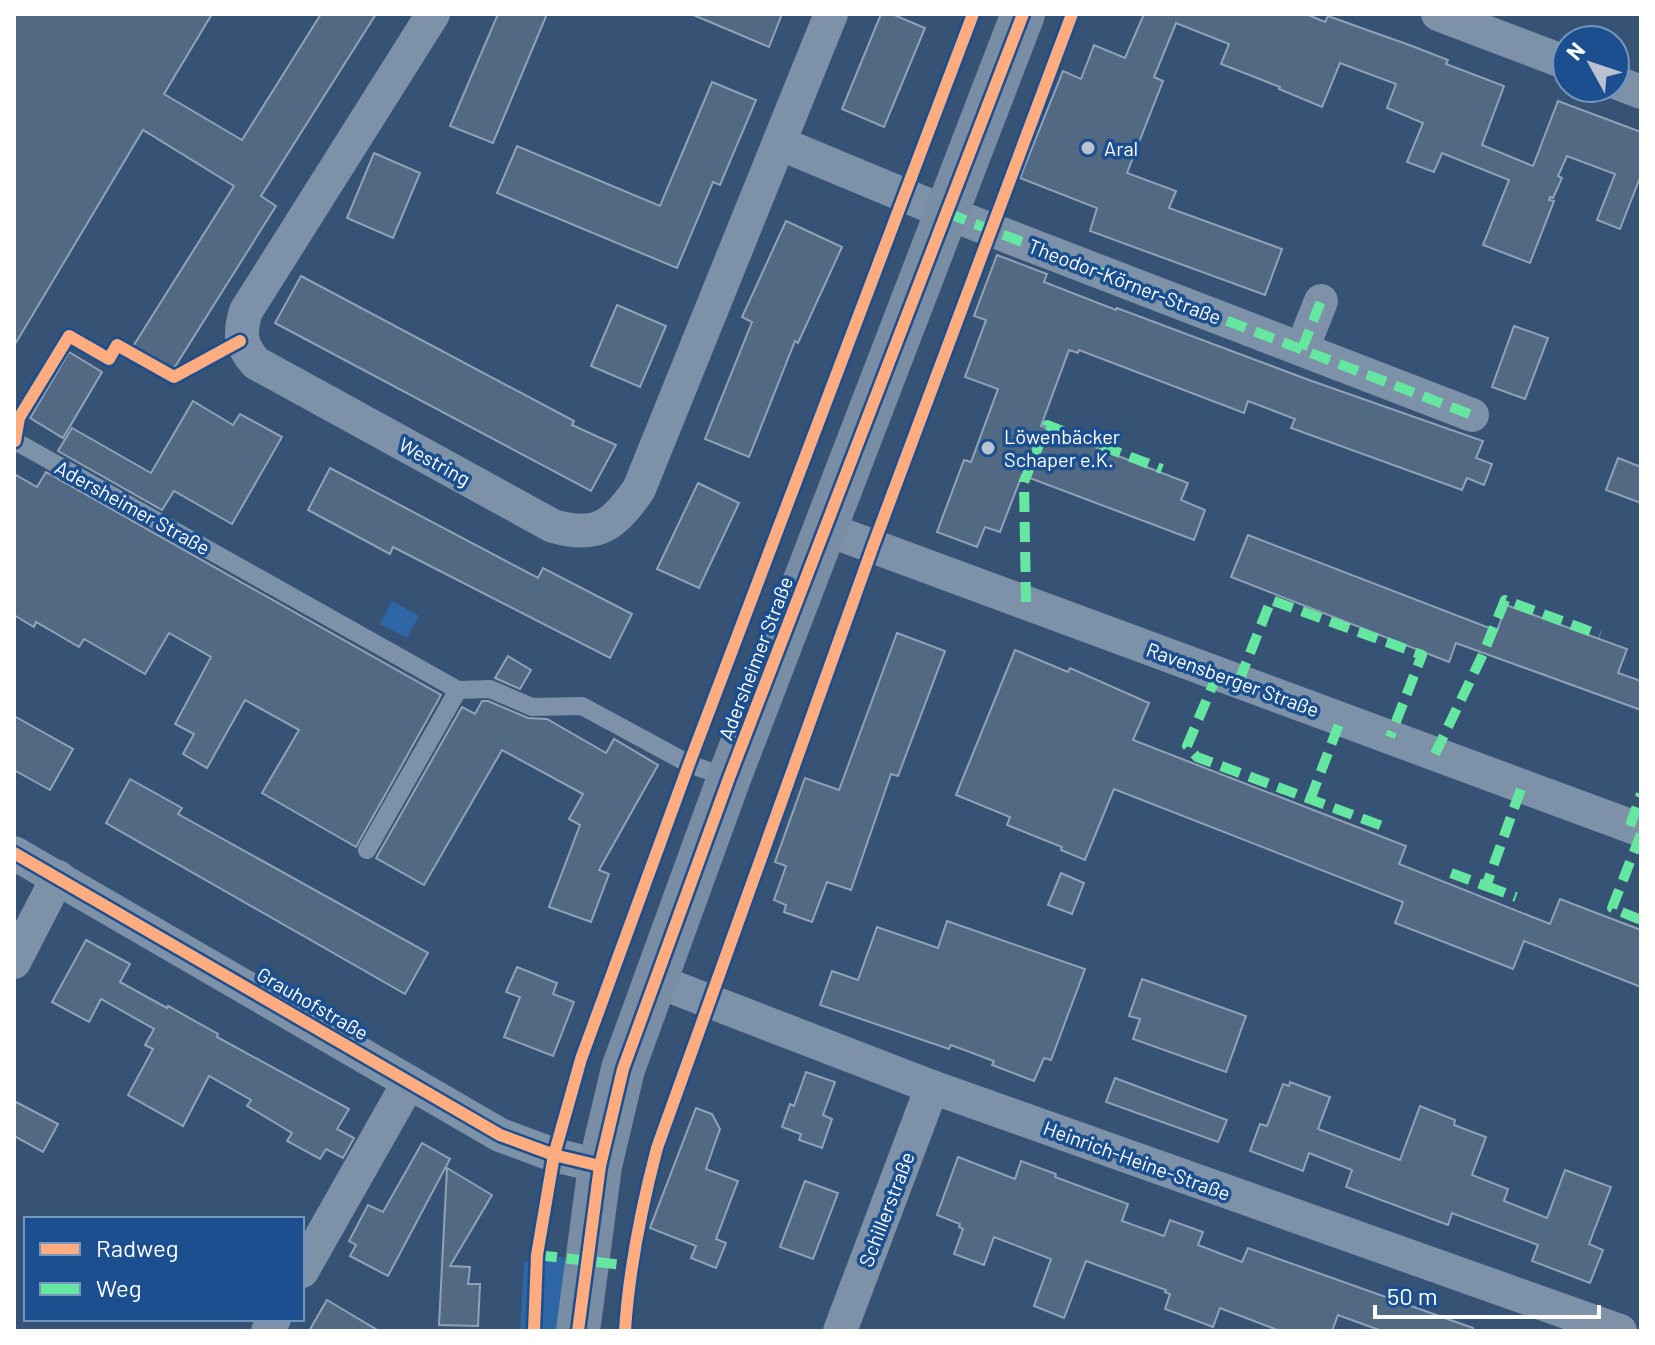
<svg xmlns="http://www.w3.org/2000/svg" width="1655" height="1345" font-family="Barlow,sans-serif">
	<style>
		.green { fill: #2f66a5 }
		.building { fill: #526984; stroke: #92a2b6; stroke-width: 2 }
		.lines { fill: none; stroke-linecap: round; stroke-linejoin: round }
		.lane { stroke: #7d92a8; stroke-width: 18 }
		.street { stroke: #7d92a8; stroke-width: 34 }
		.secondary { stroke: #798da4; stroke-width: 44 }
		.quiet { stroke: #66e7a1; stroke-width: 10; stroke-dasharray: 20 10; stroke-linecap: butt }
		.cycleway-casing { stroke: #1b4f8f; stroke-width: 17 }
		.cycleway { stroke: #ffac80; stroke-width: 12 }
		.poi-dot { fill: #b9c2ce; stroke: #1b4f8f; stroke-width: 3 }
		.labels { text-anchor: middle; dominant-baseline: central; stroke-width: 7; stroke-linejoin: round; paint-order: stroke }
		.poi-label { font-size: 20px; fill: #fff; stroke: #1b4f8f; text-anchor: start }
		.street-label { font-size: 20px; fill: #fff; stroke: #1b4f8f }
	</style>
	<rect width="100%" height="100%" fill="#365274"/>
	<g class="green">
		<polygon points="392,601 419,616 407,638 380,624"/>
		<polygon points="537,1255 587,1260 578,1331 520,1331 524,1263"/>
	</g>
	<g class="building">
		<polygon points="14,14 212,14 164,94 242,140 321,14 376,14 261,196 276,206 171,373 132,348 234,186 143,130 14,346"/>
		<polygon points="498,14 547,14 493,143 450,126"/>
		<polygon points="691,14 782,14 769,47"/>
		<polygon points="881,14 892,14 925,28 884,127 842,109"/>
		<polygon points="1144,14 1306,14 1325,22 1328,16 1412,46 1448,60 1446,64 1504,86 1482,145 1533,166 1558,101 1641,132 1641,175 1620,229 1597,220 1615,174 1567,156 1558,176 1562,178 1553,198 1550,197 1549,200 1554,201 1530,263 1483,245 1509,180 1442,153 1434,172 1407,162 1423,123 1387,108 1396,84 1340,63 1322,107 1279,89 1280,87 1221,64 1229,44 1176,23 1154,77 1163,81 1127,173 1176,191 1169,208 1282,249 1265,295 1090,231 1097,208 1020,178 1063,71 1081,79 1094,45 1125,58"/>
		<polygon points="712,82 756,100 720,185 713,182 677,268 497,193 517,146 660,206"/>
		<polygon points="374,153 420,173 393,238 347,218"/>
		<polygon points="786,221 842,247 798,343 795,341 749,457 705,439 752,322 742,317"/>
		<polygon points="997,255 1047,274 1044,282 1116,310 1117,308 1309,380 1483,441 1476,458 1492,464 1484,485 1467,478 1462,490 1291,428 1295,419 1248,401 1244,413 1079,350 1078,353 1069,350 1041,426 1188,483 1181,500 1205,510 1194,540 1022,475 1000,532 985,527 977,547 937,532 964,460 971,462 998,389 965,377 986,320 974,316"/>
		<polygon points="301,276 574,421 572,425 616,445 591,491 275,323"/>
		<polygon points="617,305 666,326 640,387 591,366"/>
		<polygon points="1514,326 1548,338 1525,399 1492,387"/>
		<polygon points="69,352 102,372 63,438 30,418"/>
		<polygon points="193,401 233,425 240,414 282,437 232,524 174,491 162,510 58,451 72,428 151,473"/>
		<polygon points="1618,458 1641,467 1641,503 1606,490"/>
		<polygon points="330,468 538,578 543,568 632,614 610,658 393,547 390,554 308,510"/>
		<polygon points="46,472 441,695 356,847 262,793 299,730 245,700 207,768 183,754 194,734 175,724 211,657 169,633 145,674 84,639 79,647 36,622 34,627 14,615 14,474 37,487"/>
		<polygon points="698,483 739,503 699,588 657,569"/>
		<polygon points="1248,535 1497,631 1506,605 1627,649 1618,673 1641,681 1641,710 1456,643 1449,662 1231,577"/>
		<polygon points="897,633 945,651 898,776 891,774 851,890 827,882 812,922 784,912 786,905 774,900 786,866 775,862 805,778 839,790"/>
		<polygon points="1015,650 1068,672 1070,668 1149,703 1133,740 1406,846 1399,864 1550,924 1560,899 1641,930 1641,987 1524,941 1513,969 1395,923 1403,902 1114,789 1085,860 1061,850 1062,847 1007,825 1010,817 956,795"/>
		<polygon points="508,656 531,670 520,689 495,678"/>
		<polygon points="482,701 488,701 528,718 547,719 606,753 614,739 658,765 599,870 609,874 591,922 549,907 580,825 569,819 583,794 502,750 424,885 376,858 462,707 475,714"/>
		<polygon points="14,716 73,749 50,790 14,770"/>
		<polygon points="130,779 182,808 178,814 428,953 405,994 106,823"/>
		<polygon points="1061,873 1084,883 1072,914 1048,905"/>
		<polygon points="947,921 1085,969 1051,1060 1044,1058 1034,1081 992,1065 994,1061 951,1045 949,1049 820,1005 832,971 858,980 877,927 938,948"/>
		<polygon points="86,940 130,964 120,982 167,1008 168,1006 218,1034 217,1037 349,1109 337,1129 354,1138 343,1158 326,1149 320,1159 287,1141 292,1133 247,1106 251,1100 209,1076 183,1126 128,1095 153,1049 145,1045 154,1029 101,999 89,1022 52,1002"/>
		<polygon points="517,967 557,983 553,994 574,1002 553,1056 504,1037 520,997 506,992"/>
		<polygon points="1142,979 1246,1016 1226,1072 1133,1039 1140,1019 1129,1016"/>
		<polygon points="806,1072 835,1082 823,1115 832,1119 822,1148 799,1140 801,1134 782,1127 790,1104 794,1106"/>
		<polygon points="1115,1078 1227,1120 1218,1142 1106,1102"/>
		<polygon points="1290,1082 1330,1097 1318,1129 1400,1160 1420,1106 1455,1120 1454,1125 1486,1137 1472,1175 1508,1189 1504,1201 1547,1218 1565,1170 1611,1187 1589,1244 1603,1250 1590,1283 1532,1261 1538,1245 1452,1213 1448,1225 1346,1187 1352,1170 1309,1153 1303,1171 1250,1151 1260,1124 1267,1126 1283,1084 1289,1086"/>
		<polygon points="14,1101 58,1124 43,1152 14,1136"/>
		<polygon points="696,1108 712,1114 720,1129 706,1169 738,1181 716,1239 726,1243 716,1268 691,1258 696,1246 650,1228"/>
		<polygon points="422,1143 450,1159 388,1276 350,1256 356,1245 349,1241 368,1205 383,1212"/>
		<polygon points="958,1157 1015,1179 1021,1161 1056,1174 1055,1177 1128,1204 1122,1221 1164,1236 1170,1220 1203,1232 1198,1245 1242,1262 1248,1248 1473,1328 1473,1331 1382,1331 1338,1315 1332,1331 1280,1331 1220,1308 1213,1327 1165,1309 1170,1294 1165,1292 1166,1290 1086,1261 1064,1318 1034,1306 1051,1259 994,1237 984,1265 954,1254 963,1229 959,1227 960,1224 937,1215"/>
		<polygon points="447,1168 492,1195 450,1266 470,1267 468,1284 480,1284 478,1326 439,1325"/>
		<polygon points="805,1181 838,1193 813,1259 780,1247"/>
		<polygon points="327,1300 379,1331 309,1331"/>
	</g>
	<g class="lines">
		<g class="lane">
			<polyline points="14,443 15,441 458,690 490,689 532,707 582,706 689,764 729,778"/>
			<polyline points="367,850 458,690"/>
		</g>
		<g class="street">
			<path d="M433,14l-187,297c-7,23 -6,34 10,52l297,163c45,13 61,-1 86,-37l192,-475"/>
			<polyline points="1438,14 1567,63"/>
			<polyline points="1615,82 1641,92"/>
			<polyline points="779,143 947,213 1472,415"/>
			<polyline points="1302,349 1321,301"/>
			<polyline points="826,529 1641,830"/>
			<polyline points="14,853 500,1135 554,1155 600,1166"/>
			<polyline points="14,962 58,877"/>
			<polyline points="657,981 932,1087 1620,1331"/>
			<polyline points="302,1271 409,1082"/>
			<polyline points="268,1331 274,1319"/>
			<polyline points="840,1331 932,1087"/>
		</g>
		<polyline class="secondary" points="578,1331 600,1166 623,1069 729,778 1023,14"/>
		<g class="quiet">
			<polyline points="947,213 1472,415"/>
			<polyline points="1302,349 1321,301"/>
			<polyline points="1026,602 1024,482 1047,425 1162,469"/>
			<polyline points="1218,673 1187,746 1197,757 1385,827"/>
			<polyline points="1239,681 1271,600 1422,655 1390,737"/>
			<polyline points="1435,754 1483,654 1505,600 1600,635"/>
			<polyline points="1310,800 1341,719"/>
			<polyline points="1630,826 1641,794"/>
			<polyline points="1641,834 1612,908 1641,920"/>
			<polyline points="1451,873 1486,886 1522,786"/>
			<polyline points="1486,886 1516,897"/>
			<polyline points="537,1255 631,1266"/>
		</g>
		<defs>
			<g id="cycleway">
				<polyline points="15,441 19,418 69,336 109,359 117,345 174,377 240,341"/>
				<polyline points="14,853 500,1135 554,1155 600,1166"/>
				<polyline points="534,1331 537,1255 554,1155 581,1059 689,764 973,14"/>
				<polyline points="578,1331 600,1166 623,1069 729,778 1023,14"/>
				<path d="M625,1331c4,-63 16,-122 32,-183l216,-602 199,-532"/>
			</g>
		</defs>
		<use href="#cycleway" class="cycleway-casing"/>
		<use href="#cycleway" class="cycleway"/>
	</g>
	<g class="poi-dot">
		<circle cx="1088" cy="148" r="8"/>
		<circle cx="988" cy="448" r="8"/>
	</g>
	<g class="labels">
		<g class="poi-label">
			<text x="1104" y="148">Aral</text>
			<text x="1004" y="436">Löwenbäcker<tspan x="1004" dy="23">Schaper e.K.</tspan></text>
		</g>
		<g class="street-label">
			<text transform="translate(1125 281) rotate(21)">Theodor-Körner-Straße</text>
			<text transform="translate(435 461) rotate(29)">Westring</text>
			<text transform="translate(133 507) rotate(29)">Adersheimer Straße</text>
			<text transform="translate(755 658) rotate(-69)">Adersheimer Straße</text>
			<text transform="translate(1233 679) rotate(20)">Ravensberger Straße</text>
			<text transform="translate(313 1003) rotate(30)">Grauhofstraße</text>
			<text transform="translate(1137 1160) rotate(20)">Heinrich-Heine-Straße</text>
			<text transform="translate(886 1209) rotate(-69)">Schillerstraße</text>
		</g>
	</g>
	<rect width="1655" height="1345" fill="none" stroke="#ffffff" stroke-width="32"/>
	<rect x="24" y="1217" width="280" height="104" fill="#1b4f8f" stroke="#7695bc" stroke-width="2"/>
	<rect x="40" y="1243" width="40" height="12" fill="#ffac80" stroke="#7695bc" stroke-width="2"/>
	<text x="96" y="1257" font-size="24" fill="#ffffff">Radweg</text>
	<rect x="40" y="1283" width="40" height="12" fill="#66e7a1" stroke="#7695bc" stroke-width="2"/>
	<text x="96" y="1297" font-size="24" fill="#ffffff">Weg</text>
	<g transform="translate(1591 64) rotate(310)"><circle r="38" fill="#1b4f8f" stroke="#7695bc" stroke-width="2"/>
	<path d="M0-6L14 30L0 20L-14 30Z" fill="#b9c2ce"/>
	<text y="-12" font-size="22" font-weight="bold" text-anchor="middle" fill="#ffffff">N</text>
	</g>
	<path d="M1375 1305v12h224v-12" fill="none" stroke="#ffffff" stroke-width="4"/>
	<text x="1387" y="1305" font-size="24" fill="#ffffff" stroke="#1b4f8f" stroke-width="6" paint-order="stroke">50 m</text>
</svg>
